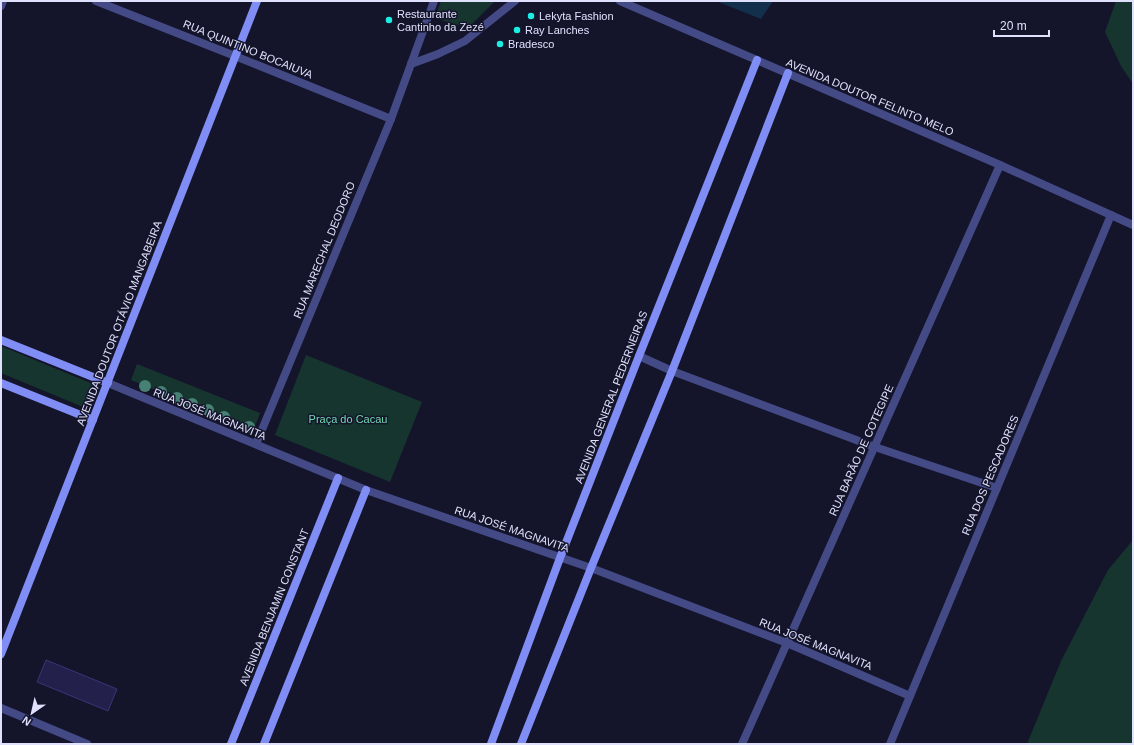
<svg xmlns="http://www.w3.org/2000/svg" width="1134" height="745" font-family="Arial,sans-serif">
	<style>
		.green { fill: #17352f }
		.water { fill: #12304b }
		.building { fill: #23214b; stroke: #383575 }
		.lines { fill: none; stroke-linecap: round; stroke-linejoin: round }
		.street { stroke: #434a86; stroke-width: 8 }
		.secondary { stroke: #7f8df5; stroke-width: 8 }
		.tree { fill: #478074 }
		.poi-dot { fill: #1beee3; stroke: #14142b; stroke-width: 1.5 }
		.labels { text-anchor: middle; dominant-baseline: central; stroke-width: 3; stroke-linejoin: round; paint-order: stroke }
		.poi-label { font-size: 11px; fill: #e0e1fd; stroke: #14142b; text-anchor: start }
		.street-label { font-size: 11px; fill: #e0e1fd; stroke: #14142b }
		.park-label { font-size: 11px; fill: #70d9af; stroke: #14142b }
	</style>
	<rect width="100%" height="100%" fill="#14142b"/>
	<g class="green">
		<polygon points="441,1 495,1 468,28 435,18"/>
		<polygon points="1116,1 1133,1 1133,84 1121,66 1105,32"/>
		<polygon points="1,346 93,384 83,407 1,373"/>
		<polygon points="306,355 422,402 390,482 275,435"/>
		<polygon points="137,364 260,413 254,429 131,380"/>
		<polygon points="1133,540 1133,744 1027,744 1061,661 1108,570"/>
	</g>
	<polygon class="water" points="716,1 773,1 761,19"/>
	<polygon class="building" points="46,660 117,689 108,711 37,682"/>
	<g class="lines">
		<g class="street">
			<polyline points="96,1 235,56 391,119"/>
			<polyline points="620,1 1000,165 1133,225"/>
			<polyline points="1,6 3,1"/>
			<polyline points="411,64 438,54 465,41 515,1"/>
			<polyline points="639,356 672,371 875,447 997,488"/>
			<polyline points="108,383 366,490 591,568 787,643 910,696"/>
			<polyline points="256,444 391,119 434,1"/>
			<polyline points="1,708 87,744"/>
			<polyline points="742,744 1000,165"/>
			<polyline points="890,744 1111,215"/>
		</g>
		<g class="secondary">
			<polyline points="1,340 108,383"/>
			<polyline points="1,383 93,420"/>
			<polyline points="1,654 257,1"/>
			<polyline points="231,744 338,478"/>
			<polyline points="264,744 366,490"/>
			<polyline points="491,744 560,558 639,356 757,60"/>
			<polyline points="521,744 591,568 672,371 788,73"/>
		</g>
	</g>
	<g class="tree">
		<circle cx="145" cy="386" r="6"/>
		<circle cx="161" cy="392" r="6"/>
		<circle cx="177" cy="398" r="6"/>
		<circle cx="192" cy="404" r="6"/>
		<circle cx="208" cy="410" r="6"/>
		<circle cx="224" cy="417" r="6"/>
		<circle cx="249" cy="427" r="6"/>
	</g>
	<g class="poi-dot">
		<circle cx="531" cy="16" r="4"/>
		<circle cx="389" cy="20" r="4"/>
		<circle cx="517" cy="30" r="4"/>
		<circle cx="500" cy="44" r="4"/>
	</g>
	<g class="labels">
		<g class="poi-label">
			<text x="397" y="14">Restaurante<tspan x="397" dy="13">Cantinho da Zezé</tspan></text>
			<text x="539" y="16">Lekyta Fashion</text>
			<text x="525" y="30">Ray Lanches</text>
			<text x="508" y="44">Bradesco</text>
		</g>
		<g class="street-label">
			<text transform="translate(248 49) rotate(22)">RUA QUINTINO BOCAIUVA</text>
			<text transform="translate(870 97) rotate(23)">AVENIDA DOUTOR FELINTO MELO</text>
			<text transform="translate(324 250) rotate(-68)">RUA MARECHAL DEODORO</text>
			<text transform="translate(119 323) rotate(-69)">AVENIDA DOUTOR OTÁVIO MANGABEIRA</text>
			<text transform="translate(611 397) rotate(-69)">AVENIDA GENERAL PEDERNEIRAS</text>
			<text transform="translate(210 414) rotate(22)">RUA JOSÉ MAGNAVITA</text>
			<text transform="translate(861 450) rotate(-66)">RUA BARÃO DE COTEGIPE</text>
			<text transform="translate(990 475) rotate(-67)">RUA DOS PESCADORES</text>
			<text transform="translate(512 529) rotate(19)">RUA JOSÉ MAGNAVITA</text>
			<text transform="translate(274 607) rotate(-68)">AVENIDA BENJAMIN CONSTANT</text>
			<text transform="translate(816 644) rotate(22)">RUA JOSÉ MAGNAVITA</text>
		</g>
		<g class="park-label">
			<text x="348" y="419">Praça do Cacau</text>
		</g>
	</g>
	<rect width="1134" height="745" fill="none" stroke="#e0e1fd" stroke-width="4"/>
	<g transform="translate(32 713) rotate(214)" stroke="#14142b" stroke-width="3" paint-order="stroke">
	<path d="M0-3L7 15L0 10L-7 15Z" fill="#e0e1fd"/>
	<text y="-6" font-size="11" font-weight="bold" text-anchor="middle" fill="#e0e1fd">N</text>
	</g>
	<path d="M994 30v6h55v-6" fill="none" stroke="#e0e1fd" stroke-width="2"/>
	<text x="1000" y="30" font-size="12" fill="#e0e1fd" stroke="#14142b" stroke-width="3" paint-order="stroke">20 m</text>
</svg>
